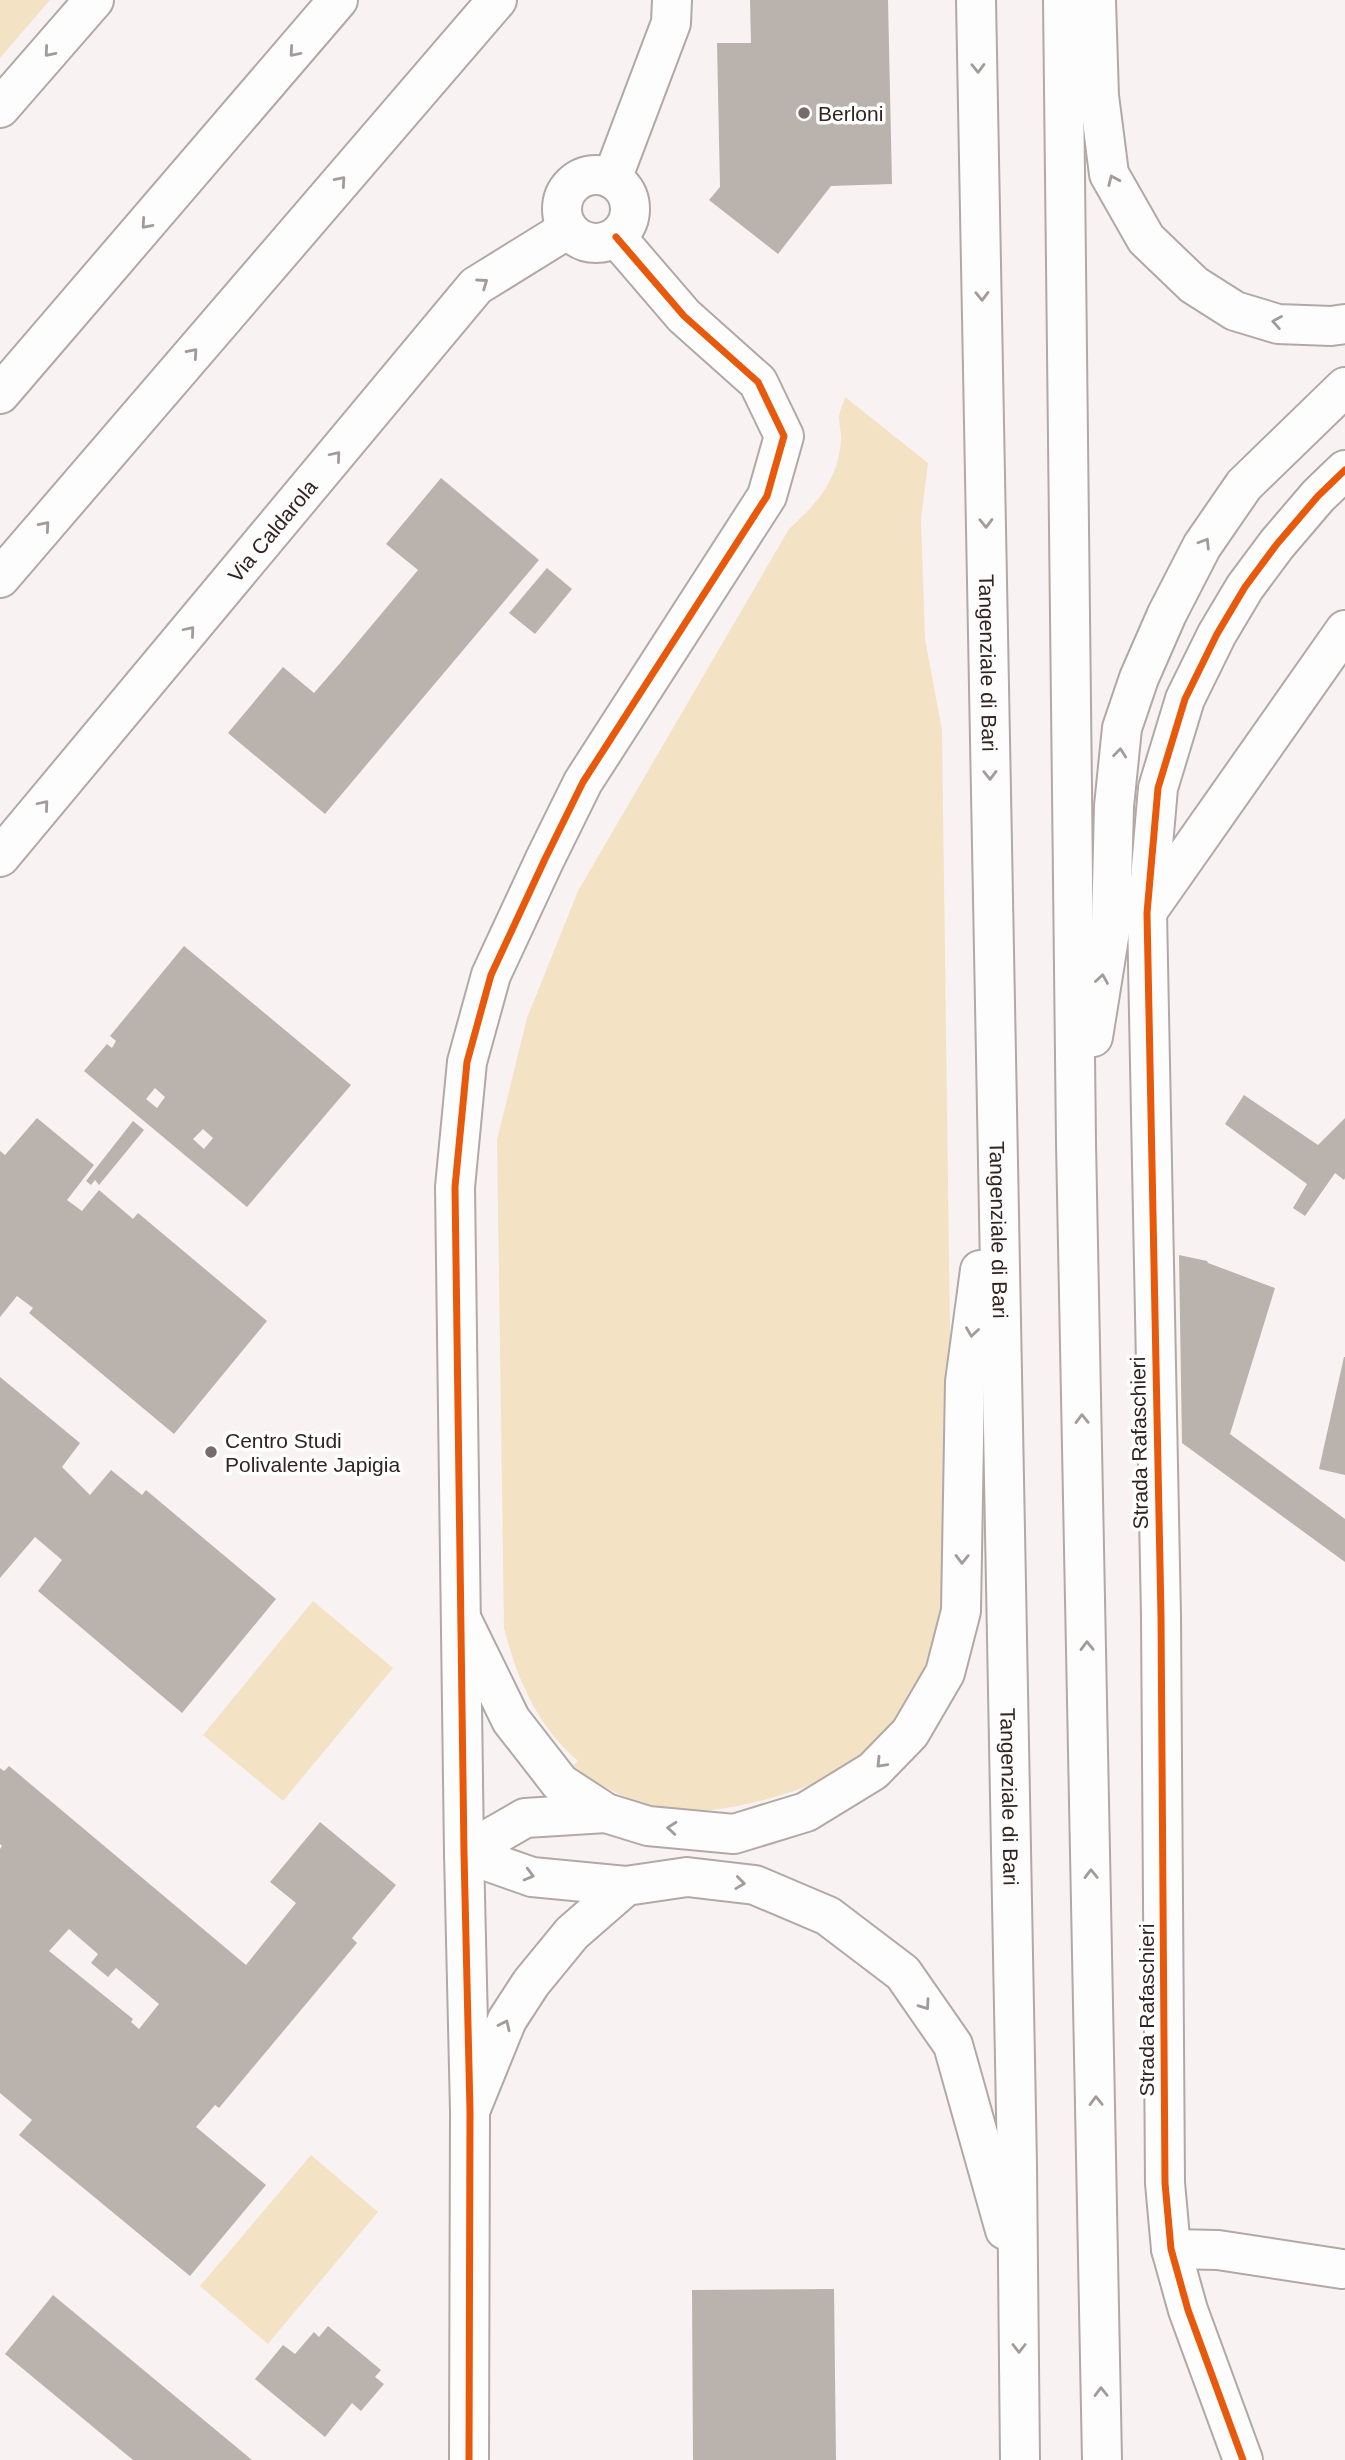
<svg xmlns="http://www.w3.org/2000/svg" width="1345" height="2460" font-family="Helvetica,sans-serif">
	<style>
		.green { fill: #f3e2c4 }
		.building { fill: #bab2ad; fill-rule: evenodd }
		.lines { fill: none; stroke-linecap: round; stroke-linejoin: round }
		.minor-casing { stroke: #b2a8a6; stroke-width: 42 }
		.highway-casing { stroke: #b2a8a6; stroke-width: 42 }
		.minor { stroke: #fefdfd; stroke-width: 38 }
		.highway { stroke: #fefdfd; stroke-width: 38 }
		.cycleway-casing { stroke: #fff; stroke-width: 11 }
		.cycleway { stroke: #e8590c; stroke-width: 7 }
		.oneway { stroke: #a29b9a }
		.poi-dot { fill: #776c6a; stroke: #fff; stroke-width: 2.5 }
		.labels { text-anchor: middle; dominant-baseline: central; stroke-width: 7; stroke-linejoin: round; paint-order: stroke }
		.poi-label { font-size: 21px; fill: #322320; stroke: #fff; text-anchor: start }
		.street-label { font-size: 21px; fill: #322320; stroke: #fff }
	</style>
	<rect width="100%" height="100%" fill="#f8f3f2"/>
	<g class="green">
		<polygon points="0,0 50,0 0,58"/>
		<path d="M845,397l83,66 -7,56 4,120 17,91 11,827c-9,45 -15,91 -38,132 -15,27 -35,51 -58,70 -41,33 -142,59 -193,51 -31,-5 -66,-27 -93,-42l7,-7c-42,-37 -60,-80 -74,-133l-7,-488 30,-122 51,-127 211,-362c29,-27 48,-47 52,-88 1,-8 -2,-15 -2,-23 0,-6 4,-14 6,-21z"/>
		<polygon points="313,1601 393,1668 283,1801 203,1735"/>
		<polygon points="311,2155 378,2212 268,2344 200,2286"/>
	</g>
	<g class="building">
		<polygon points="750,0 888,0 892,184 831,186 778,254 709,200 720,187 717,43 751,43"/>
		<polygon points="441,478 539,560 325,814 228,733 283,667 314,693 341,662 418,570 386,544"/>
		<polygon points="547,568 572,589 535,634 509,613"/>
		<path d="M184,946l167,139 -104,122 -163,-136 23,-27 5,4 4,-7 -6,-5zM155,1088l10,9 -8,11 -11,-9zM203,1129l10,9 -9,11 -11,-10z"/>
		<polygon points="1244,1095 1318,1145 1345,1118 1345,1178 1344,1180 1335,1173 1305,1216 1293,1208 1307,1184 1225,1124"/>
		<polygon points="37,1118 94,1165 67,1200 82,1211 99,1190 133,1219 138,1213 267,1321 174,1434 29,1313 33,1308 17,1296 0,1317 0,1151 5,1155"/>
		<polygon points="133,1121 144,1130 99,1185 95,1180 91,1185 86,1181"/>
		<polygon points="1179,1255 1207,1261 1208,1263 1275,1288 1230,1434 1345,1519 1345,1562 1182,1443"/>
		<polygon points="1344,1357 1345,1357 1345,1475 1319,1469"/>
		<polygon points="0,1377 80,1443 62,1467 90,1495 111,1470 142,1495 146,1490 276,1599 182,1713 38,1591 62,1560 35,1537 0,1578"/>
		<path d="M9,1766l237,199 50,-62 -26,-21 50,-60 76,63 -44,53 5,5 -138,165 -4,-3 -19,22 70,58 -76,91 -171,-141 13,-15 -32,-27v-244l2,-3 -2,-2v-76l4,3zM69,1929l29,25 -7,9 17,14 8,-9 43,36 -20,25 -8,-7 2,-3 -84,-68z"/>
		<polygon points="834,2289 836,2460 693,2460 692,2290"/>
		<polygon points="53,2295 252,2460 133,2460 5,2354"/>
		<polygon points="328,2326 381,2370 375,2377 384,2384 361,2411 352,2403 325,2437 255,2379 283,2345 295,2354 314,2332 319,2337"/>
	</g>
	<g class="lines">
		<defs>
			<g id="minor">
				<polyline points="0,108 94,0"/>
				<circle cx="596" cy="209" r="34"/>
				<polyline points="612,179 671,23 672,0"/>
				<polyline points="0,394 338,0"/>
				<polyline points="0,578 497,0"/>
				<path id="s1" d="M0,857l476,-571 92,-57"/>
				<polyline points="1147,912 1345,630"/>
				<polyline points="1171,2249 1218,2250 1342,2269"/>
				<polyline points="469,2460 470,2111 464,1853 455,1187 467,1062 491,975 545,859 583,782 767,496 784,436 758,382 684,316 616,237"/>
				<polyline points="1243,2460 1188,2310 1171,2249 1165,2183 1161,1616 1147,913 1158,788 1185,699 1217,634 1245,587 1277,544 1318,496 1345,470"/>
			</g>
			<g id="highway">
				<path id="s2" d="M976,0l41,2166 3,294"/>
				<polyline points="1063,0 1076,1143 1102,2460"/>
				<polyline points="1096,0 1099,96 1109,174 1146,239 1194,285 1235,311 1278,324 1331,326 1345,324"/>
				<polyline points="1093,1037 1111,925 1114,806 1122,728 1139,678 1167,614 1202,546 1244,485 1345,387"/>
				<polyline points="462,1620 511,1720 560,1783 606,1813 648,1826 734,1834 806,1812 873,1771 910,1733 945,1673 961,1611 965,1382 980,1270"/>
				<polyline points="464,1853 532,1877 626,1886"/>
				<polyline points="464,1853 525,1818 606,1813"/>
				<polyline points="470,2111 507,2020 531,1983 572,1933 626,1886 687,1877 755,1885 828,1916 903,1973 953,2045 1005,2230"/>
			</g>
		</defs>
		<use href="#minor" class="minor-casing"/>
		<use href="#highway" class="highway-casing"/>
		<use href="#minor" class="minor"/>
		<use href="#highway" class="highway"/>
		<defs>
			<g id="cycleway">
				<polyline points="469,2460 470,2111 464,1853 455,1187 467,1062 491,975 545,859 583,782 767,496 784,436 758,382 684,316 616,237"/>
				<polyline points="1243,2460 1188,2310 1171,2249 1165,2183 1161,1616 1147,913 1158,788 1185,699 1217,634 1245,587 1277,544 1318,496 1345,470"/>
			</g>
		</defs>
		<use href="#cycleway" class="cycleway-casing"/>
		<use href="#cycleway" class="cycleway"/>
	</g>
	<defs><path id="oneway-chevron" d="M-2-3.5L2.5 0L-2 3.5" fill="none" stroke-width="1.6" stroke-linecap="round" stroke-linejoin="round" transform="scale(1.75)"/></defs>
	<g class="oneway">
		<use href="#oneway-chevron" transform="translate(49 52) rotate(131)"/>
		<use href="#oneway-chevron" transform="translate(294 52) rotate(131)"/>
		<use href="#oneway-chevron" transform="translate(978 68) rotate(89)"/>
		<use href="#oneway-chevron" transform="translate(1113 180) rotate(-114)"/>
		<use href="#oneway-chevron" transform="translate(341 181) rotate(-49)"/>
		<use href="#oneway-chevron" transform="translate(146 224) rotate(131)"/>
		<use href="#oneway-chevron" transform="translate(483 283) rotate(-35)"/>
		<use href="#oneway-chevron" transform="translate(982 296) rotate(89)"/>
		<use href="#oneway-chevron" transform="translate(1277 322) rotate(-170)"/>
		<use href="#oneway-chevron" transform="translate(193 353) rotate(-49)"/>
		<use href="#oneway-chevron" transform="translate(336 456) rotate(-50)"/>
		<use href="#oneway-chevron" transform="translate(986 523) rotate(89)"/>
		<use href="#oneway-chevron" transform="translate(45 526) rotate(-49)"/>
		<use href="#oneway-chevron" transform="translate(1205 543) rotate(-58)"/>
		<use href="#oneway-chevron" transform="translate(190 631) rotate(-50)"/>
		<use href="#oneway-chevron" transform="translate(1120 753) rotate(-84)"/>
		<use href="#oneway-chevron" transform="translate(990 775) rotate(89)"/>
		<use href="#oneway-chevron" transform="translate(44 805) rotate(-50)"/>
		<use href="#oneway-chevron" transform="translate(1102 979) rotate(-81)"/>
		<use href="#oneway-chevron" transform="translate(972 1332) rotate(98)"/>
		<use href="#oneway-chevron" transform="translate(1082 1419) rotate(-91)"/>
		<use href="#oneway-chevron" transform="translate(962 1559) rotate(91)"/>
		<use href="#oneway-chevron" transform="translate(1087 1646) rotate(-91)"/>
		<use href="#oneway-chevron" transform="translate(881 1763) rotate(134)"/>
		<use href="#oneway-chevron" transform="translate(672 1828) rotate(-175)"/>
		<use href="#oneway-chevron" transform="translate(1091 1874) rotate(-91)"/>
		<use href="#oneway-chevron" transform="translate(529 1875) rotate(15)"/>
		<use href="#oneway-chevron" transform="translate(740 1883) rotate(7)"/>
		<use href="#oneway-chevron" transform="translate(925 2005) rotate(55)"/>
		<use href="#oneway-chevron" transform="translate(505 2025) rotate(-65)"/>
		<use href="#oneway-chevron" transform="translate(1096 2101) rotate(-91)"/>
		<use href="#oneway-chevron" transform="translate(1019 2348) rotate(90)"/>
		<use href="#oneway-chevron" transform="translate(1101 2392) rotate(-91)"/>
	</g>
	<g class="poi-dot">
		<circle cx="804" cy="113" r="7"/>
		<circle cx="211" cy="1452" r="7"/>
	</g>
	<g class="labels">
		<g class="poi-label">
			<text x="818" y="113">Berloni</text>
			<text x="225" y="1440">Centro Studi<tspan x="225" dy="24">Polivalente Japigia</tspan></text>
		</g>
		<g class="street-label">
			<text stroke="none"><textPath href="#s1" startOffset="425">Via Caldarola</textPath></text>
			<text stroke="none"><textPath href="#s2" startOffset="663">Tangenziale di Bari</textPath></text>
			<text stroke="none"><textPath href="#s2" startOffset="1230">Tangenziale di Bari</textPath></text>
			<text transform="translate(1139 1443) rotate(-91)">Strada Rafaschieri</text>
			<text stroke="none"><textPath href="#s2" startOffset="1797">Tangenziale di Bari</textPath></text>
			<text transform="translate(1146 2010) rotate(-90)">Strada Rafaschieri</text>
		</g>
	</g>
</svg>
